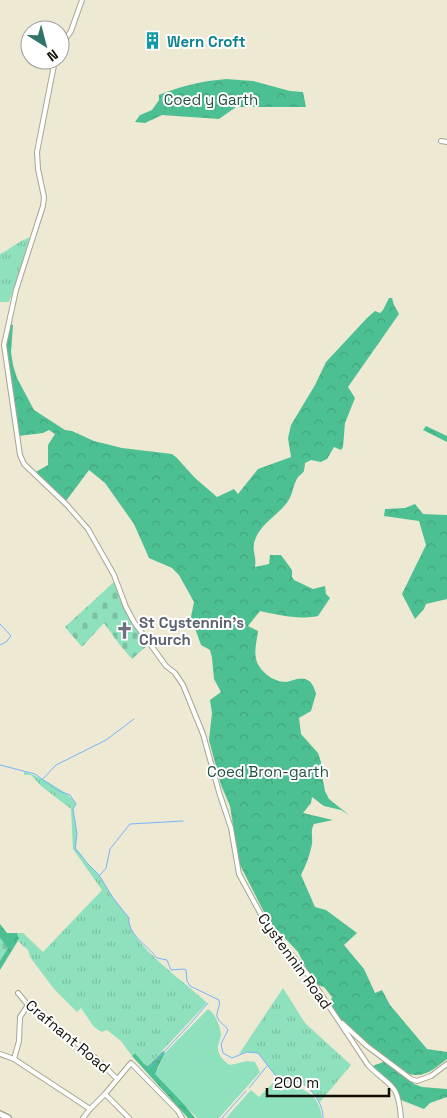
<svg xmlns="http://www.w3.org/2000/svg" width="447" height="1118" font-family="'Space Grotesk',sans-serif">
	<style>
		.grass { fill: url(#grass-tufts) }
		.forest { fill: url(#forest-crowns) }
		.cemetery { fill: url(#cemetery-stones) }
		.green { fill: #8fe1bd }
		.lines { fill: none; stroke-linecap: round; stroke-linejoin: round }
		.stream { stroke: #78b3fd; stroke-width: 1 }
		.minor-casing { stroke: #a8a590; stroke-width: 6 }
		.tertiary-casing { stroke: #a8a590; stroke-width: 8 }
		.minor { stroke: #fff; stroke-width: 4 }
		.tertiary { stroke: #fff; stroke-width: 5 }
		.labels { text-anchor: middle; dominant-baseline: central; stroke-width: 4; stroke-linejoin: round; paint-order: stroke }
		.culture-label { font-size: 15px; font-weight: bold; fill: #0d838f; stroke: #fff; text-anchor: start }
		.park-label { font-size: 15px; fill: #23523f; stroke: #fff }
		.worship-label { font-size: 15px; font-weight: bold; fill: #5b616d; stroke: #fff; text-anchor: start }
		.street-label { font-size: 15px; fill: #111008; stroke: #fff }
	</style>
	<defs>
		<pattern id="grass-tufts" width="24" height="20" patternUnits="userSpaceOnUse" patternTransform="scale(1.25)"><rect width="24" height="20" fill="#8fe1bd"/><path d="M3 7l-1-3M5 7V3M7 7l1-3M15 17l-1-3M17 17v-4M19 17l1-3" fill="none" stroke="#7ac0a1"/></pattern>
		<pattern id="forest-crowns" width="20" height="18" patternUnits="userSpaceOnUse" patternTransform="scale(1.25)"><rect width="20" height="18" fill="#4dc093"/><path d="M2 6a3 3 0 1 1 6 0M12 15a3 3 0 1 1 6 0" fill="none" stroke="#42a47d"/></pattern>
		<pattern id="cemetery-stones" width="16" height="16" patternUnits="userSpaceOnUse" patternTransform="scale(1.25)"><rect width="16" height="16" fill="#8fe1bd"/><path d="M2 7V4a2 2 0 0 1 4 0v3zM10 15v-3a2 2 0 0 1 4 0v3z" fill="#7ac0a1"/></pattern>
	</defs>
	<rect width="100%" height="100%" fill="#ede9d3"/>
	<g class="grass">
		<path d="M31,237l-22,65h-9v-48c11,-5 19,-14 31,-17z"/>
		<path d="M24,772c12,2 48,22 52,32l-3,5 4,25 -1,14 12,16 11,11 14,23 16,20c-2,25 61,67 78,85l-59,63 -4,-2 -9,-11 -3,3 -11,-15 -14,-11 -5,2 -8,-5 -13,-19 -4,4 -23,-23 -24,-32 -2,-7 -9,-8 -2,-9h6l20,19 59,-62 -29,-41 -2,-40 -30,-23 -10,-11h-7z"/>
		<path d="M283,988l22,35 46,42 -31,37c-5,-7 -15,-19 -25,-21 -6,-1 -10,2 -16,-1l-21,-27 -11,-1 -8,2z"/>
	</g>
	<g class="forest">
		<path d="M226,79l27,2 37,10 13,1 3,15h-70l-17,12 -57,-4 -17,8 -10,-1 5,-7 12,-5 7,-10v-5c22,-9 43,-14 67,-16z"/>
		<path d="M389,298h3l2,7 5,9 -51,73 7,11 -10,25 -2,24 -2,3 -7,-3 -7,12 -6,3 -10,-2 -6,3c0,2 -1,7 -1,8 -1,2 -4,4 -6,6 -6,9 -5,20 -13,28 -10,12 -25,20 -30,35 -4,10 2,16 0,27l14,-3 1,-9h11l11,15v7l2,3 19,9 12,-3 1,8 4,4 -12,18c-20,4 -39,-1 -58,-5l-12,15 10,5c-1,9 -4,19 -2,28 3,12 17,23 30,23 6,-1 12,-5 19,-3 7,2 9,8 11,15l-5,17 -12,7 2,16 17,19 3,9v8l4,21 4,8 20,16 -8,-5 -17,-4 -12,-9 -1,6 -8,10 30,7 -19,4c-4,7 -1,12 -2,20 -2,11 -6,21 -11,31l14,32 11,3 31,23 -13,12 20,24 11,24 7,-3 8,15 37,44 20,3v7c-12,9 -24,21 -40,14 -6,-2 -12,-7 -17,-9l24,20 8,3 25,2v8l-17,6 -6,6 -23,-9 -4,-7 -27,-26 16,-6 -52,-45 -5,-8 3,-11 -8,-10 -10,-3 -16,-32 -30,-32 -29,-57 -9,-57 -9,-21 -12,-45 3,-27 -2,-13 11,-8 -7,-13 -2,-21 -2,-8 -9,-5 -10,-28 3,-15 -15,-27 -7,-7 -23,-10 -15,-34 -29,-41 -16,-13 -23,31 -32,-28 14,-8v-20l7,-11 -6,-4 -6,3 -25,3 -11,-82 -1,-11 3,-20 4,2 -2,27 2,13 4,13 17,32 31,20 7,1 22,10 28,7 50,6 5,4 18,20 22,19 17,-8 4,5 20,-25 33,-12 -3,-19 3,-13 24,-40 11,-23 41,-44 8,-7 5,2 3,-3z"/>
		<polygon points="426,426 447,436 447,442 423,430"/>
		<polygon points="415,504 423,514 447,515 447,599 426,604 424,609 415,619 402,594 426,545 419,521 384,516 385,509 405,508"/>
		<polygon points="0,924 7,933 17,933 19,939 0,970"/>
		<polygon points="163,1051 165,1053 157,1069 195,1118 188,1118 132,1056 135,1053 144,1064 148,1066"/>
	</g>
	<g class="cemetery">
		<polygon points="116,580 126,612 149,644 132,659 119,644 104,623 82,647 65,627"/>
		<polygon points="0,938 8,948 0,961"/>
	</g>
	<g class="green">
		<path d="M208,1009c7,4 12,17 13,25 0,4 -2,7 -3,12 -1,8 5,15 12,19l17,-4 8,1 5,10 -41,46h-22l-42,-44 10,-21z"/>
		<path d="M274,1082l6,9c20,-11 41,6 42,27h-96l25,-28 8,7z"/>
	</g>
	<g class="lines">
		<g class="stream">
			<polyline points="0,624 11,636 6,642 0,645"/>
			<path d="M0,765l35,9 24,17 11,4 6,9 -3,5 4,25 -2,14 13,16 11,11 14,23 16,20c-2,16 19,28 28,40l10,2 4,10 13,-1 2,1 1,11 3,5 29,14c2,7 -3,10 -2,17 2,6 9,8 11,13l-7,14 2,9 9,5 15,-6 11,1 21,27c6,3 10,0 16,1 14,2 29,23 28,37"/>
			<polyline points="42,780 56,765 106,740 134,719"/>
			<polyline points="100,875 106,868 110,849 130,824 183,821"/>
			<polyline points="190,1024 208,1003"/>
			<polyline points="149,1068 189,1025"/>
			<polyline points="249,1088 267,1066"/>
			<polyline points="222,1118 246,1091"/>
		</g>
		<defs>
			<g id="minor">
				<polyline points="60,47 71,31 82,0"/>
				<path d="M55,60l-18,92 1,17 6,28 -1,9 -27,84 -12,55 16,110 4,9 42,40 22,25 26,46 12,32 8,15 32,44 9,7 8,12 20,49 16,58 12,36 8,46 32,59 22,23 16,20 59,89c22,23 30,16 33,53"/>
				<polyline points="441,141 447,142"/>
				<polyline points="18,993 28,1005 97,1059 117,1079"/>
				<polyline points="342,1023 367,1046 411,1079 417,1081 431,1076 447,1064"/>
				<polyline points="0,1054 14,1059 90,1109"/>
				<polyline points="14,1059 19,1041 20,1017 28,1005"/>
				<polyline points="105,1094 129,1118"/>
				<polyline points="83,1118 90,1109 105,1094 131,1063 178,1111 182,1118"/>
			</g>
			<polyline id="tertiary" points="0,1114 8,1118"/>
		</defs>
		<use href="#minor" class="minor-casing"/>
		<use href="#tertiary" class="tertiary-casing"/>
		<use href="#minor" class="minor"/>
		<use href="#tertiary" class="tertiary"/>
	</g>
	<defs>
		<symbol id="building-bare" viewBox="-9 -9 18 18"><path d="M-4-6H4V6H1V3H-1V6H-4ZM-2.5-4.3h1.7v1.8h-1.7ZM.8-4.3h1.7v1.8H.8ZM-2.5-1h1.7V.8h-1.7ZM.8-1h1.7V.8H.8Z" fill="#0f9aa8" stroke="#fff" stroke-width="2.5" paint-order="stroke"/></symbol>
		<symbol id="church-bare" viewBox="-9 -9 18 18"><path d="M-1.2-6h2.4v3.5h3.3v2.4h-3.3V6h-2.4V-.1h-3.3v-2.4h3.3Z" fill="#6b7280" stroke="#fff" stroke-width="2.5" paint-order="stroke"/></symbol>
	</defs>
	<g fill-rule="evenodd">
		<use href="#building-bare" x="140" y="28" width="25" height="25"/>
		<use href="#church-bare" x="112" y="618" width="25" height="25"/>
	</g>
	<g class="labels">
		<g class="culture-label">
			<text x="167" y="41">Wern Croft</text>
		</g>
		<g class="park-label">
			<text x="211" y="99">Coed y Garth</text>
			<text x="268" y="771">Coed Bron-garth</text>
		</g>
		<g class="worship-label">
			<text x="139" y="622">St Cystennin's<tspan x="139" dy="17">Church</tspan></text>
		</g>
		<g class="street-label">
			<text transform="translate(295 961) rotate(54)">Cystennin Road</text>
			<text transform="translate(68 1036) rotate(40)">Crafnant Road</text>
		</g>
	</g>
	<g transform="translate(45 45) rotate(144)"><circle r="24" fill="#ffffff" stroke="#a09f9c"/>
	<path d="M0-4L9 19L0 12L-9 19Z" fill="#2f7467"/>
	<text y="-8" font-size="14" font-weight="bold" text-anchor="middle" fill="#111008">N</text>
	</g>
	<path d="M267 1088v8h122v-8" fill="none" stroke="#111008" stroke-width="2.5"/>
	<text x="274" y="1088" font-size="15" fill="#111008" stroke="#ffffff" stroke-width="4" paint-order="stroke">200 m</text>
</svg>
